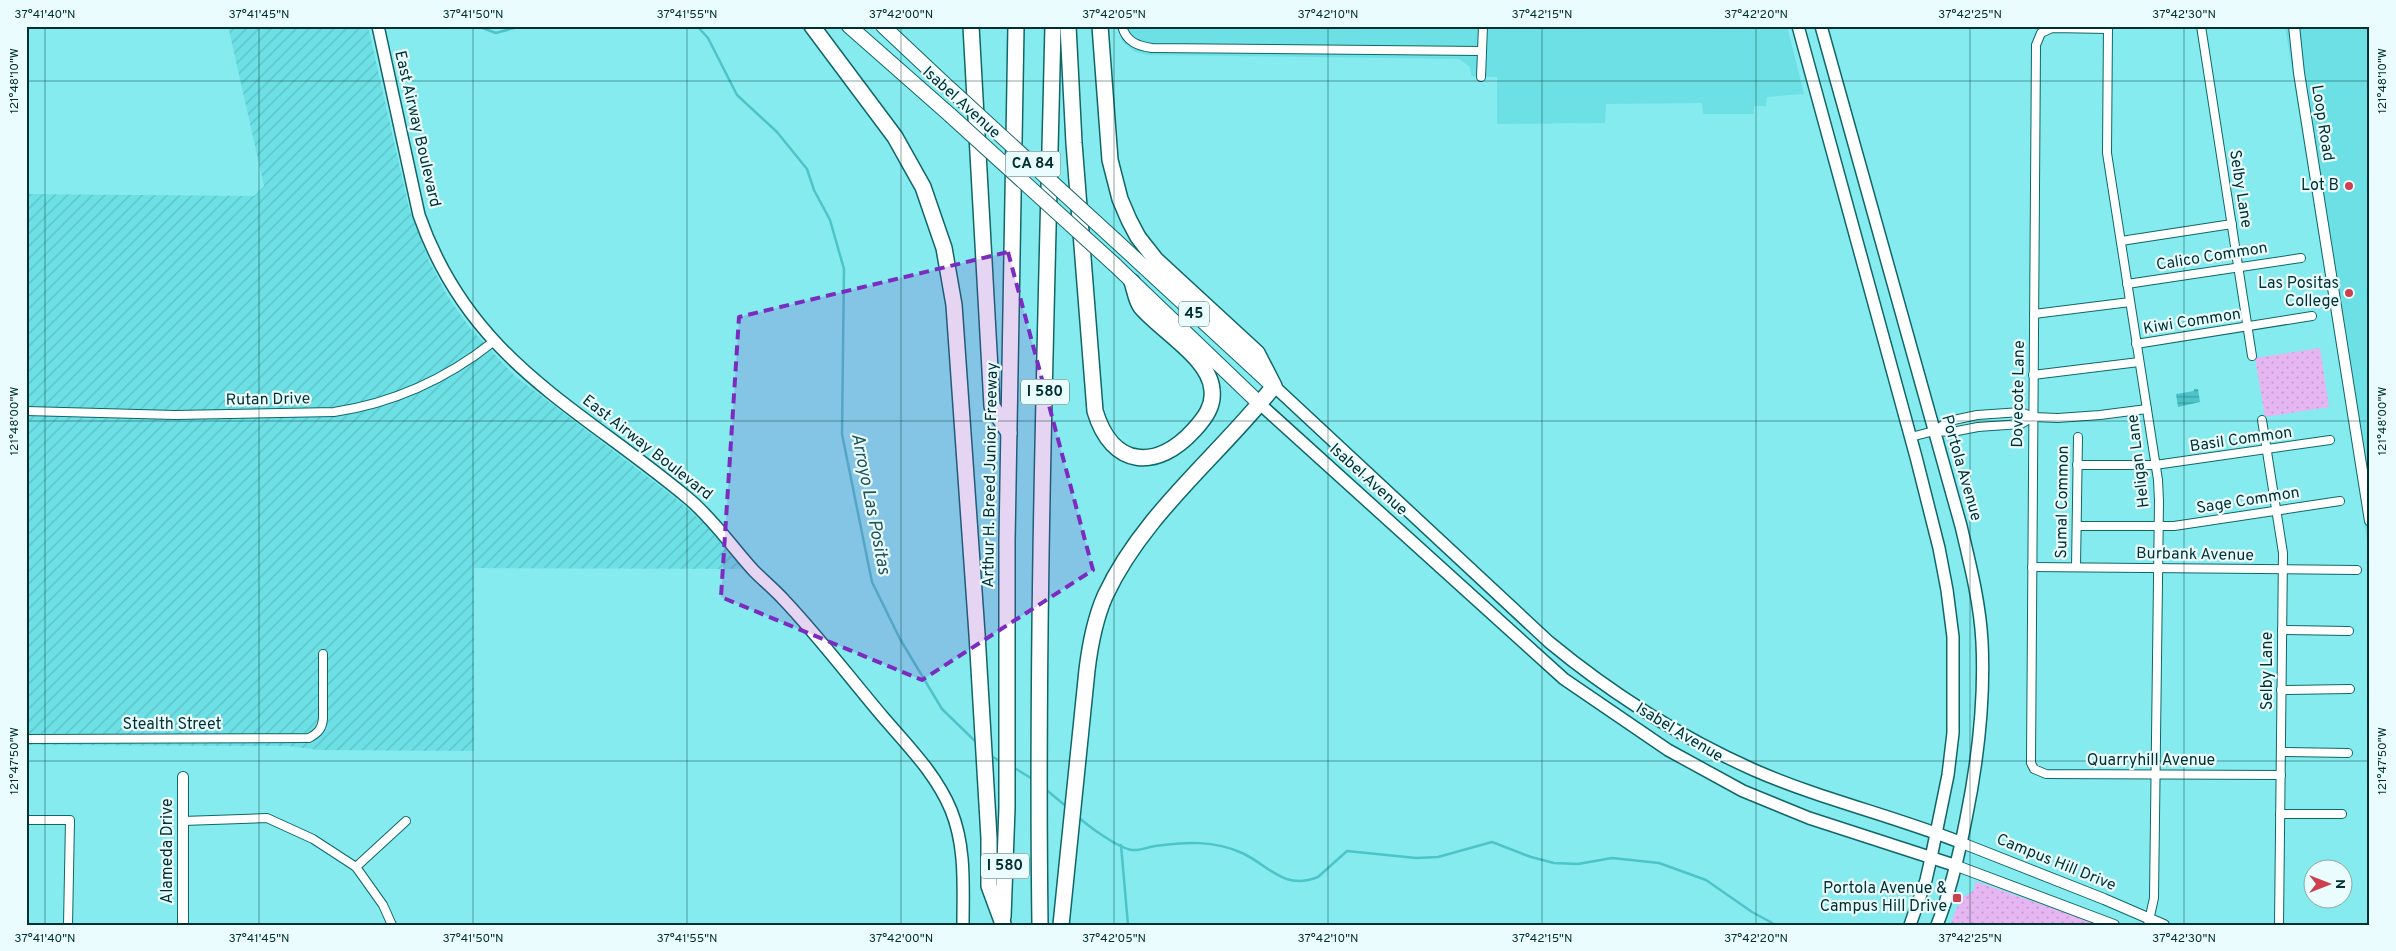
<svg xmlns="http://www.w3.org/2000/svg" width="2396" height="951" font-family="Overpass,sans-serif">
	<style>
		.built { fill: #6de0e5 }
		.industrial { fill: url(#industrial-furrows) }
		.grass { fill: url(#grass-dots) }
		.water { fill: url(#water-rules) }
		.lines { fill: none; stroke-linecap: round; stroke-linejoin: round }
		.stream { stroke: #4cc4c9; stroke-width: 2.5 }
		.minor-casing { stroke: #0f676a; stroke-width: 10 }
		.tertiary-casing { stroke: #0f676a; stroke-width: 12 }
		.secondary-casing { stroke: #0f676a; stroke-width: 14 }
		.trunk-casing { stroke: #0f676a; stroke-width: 16 }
		.motorway-casing { stroke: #0f676a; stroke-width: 18 }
		.minor { stroke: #fff; stroke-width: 8 }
		.tertiary { stroke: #fff; stroke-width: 10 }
		.secondary { stroke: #fff; stroke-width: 11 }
		.trunk { stroke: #fff; stroke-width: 14 }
		.motorway { stroke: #fff; stroke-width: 15 }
		.trunk-bridge-casing { stroke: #0f676a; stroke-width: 16; stroke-linecap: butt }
		.trunk-bridge { stroke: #fff; stroke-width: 14 }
		.marked { fill: #7b2cbf; fill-opacity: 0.2; stroke: #7b2cbf; stroke-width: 4; stroke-dasharray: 10 6; stroke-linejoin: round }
		.ticks { fill: none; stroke: #013032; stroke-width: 1; stroke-opacity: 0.45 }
		.poi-dot { fill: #cf3f4e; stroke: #eafcfd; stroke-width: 2 }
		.labels { text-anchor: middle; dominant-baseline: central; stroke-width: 4.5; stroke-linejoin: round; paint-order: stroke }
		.shield { fill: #eafcfd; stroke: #476d6f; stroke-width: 1 }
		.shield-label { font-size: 15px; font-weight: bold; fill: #013032 }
		.street-label { font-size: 16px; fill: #013032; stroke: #eafcfd }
		.poi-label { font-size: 16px; fill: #013032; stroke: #eafcfd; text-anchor: end }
		.water-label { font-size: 18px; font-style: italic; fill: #215456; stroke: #eafcfd }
		.neatline { fill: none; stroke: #013032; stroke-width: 2 }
		.ticks-label { font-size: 12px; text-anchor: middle; fill: #013032 }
	</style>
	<defs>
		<pattern id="industrial-furrows" width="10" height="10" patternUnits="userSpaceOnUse" patternTransform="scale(1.25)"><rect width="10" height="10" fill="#6de0e5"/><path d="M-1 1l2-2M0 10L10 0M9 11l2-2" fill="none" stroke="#5dc0c5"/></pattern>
		<pattern id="grass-dots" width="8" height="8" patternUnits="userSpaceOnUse" patternTransform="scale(1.25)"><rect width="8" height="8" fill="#e6b6f2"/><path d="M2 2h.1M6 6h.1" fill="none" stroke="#c49dd0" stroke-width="1.8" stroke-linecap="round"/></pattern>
		<pattern id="water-rules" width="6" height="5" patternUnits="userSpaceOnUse" patternTransform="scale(1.25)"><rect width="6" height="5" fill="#4cc4c9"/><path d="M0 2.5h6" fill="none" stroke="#3da0a4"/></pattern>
	</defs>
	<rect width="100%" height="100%" fill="#86ebef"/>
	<g class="built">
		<polygon points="1117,26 1787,26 1804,94 1767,97 1766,106 1754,106 1754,114 1703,114 1702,103 1606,104 1605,123 1497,124 1497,77 1471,76 1470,67 1459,59 1148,55 1135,52 1122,41"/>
		<polygon points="2285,26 2370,26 2370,559"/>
	</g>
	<polygon class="industrial" points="228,26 368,26 409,208 429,261 448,297 470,328 515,376 674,497 704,523 743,569 474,568 474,751 319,750 288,746 26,745 26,194 254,196 264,186"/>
	<g class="grass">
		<polygon points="2320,348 2329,407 2265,417 2255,358"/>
		<polygon points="1975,882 1981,883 2100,925 1950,925 1962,895 1966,896 1974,890"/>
	</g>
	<polygon class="water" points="2194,389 2198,389 2200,402 2178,407 2176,394 2194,391"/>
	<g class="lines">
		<g class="stream">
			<polyline points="477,26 496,33 521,26"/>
			<polyline points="697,26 708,38 737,95 777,132 807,169 814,190 830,220 844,269 842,434 872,582 900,639 942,709 978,744"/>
			<polyline points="989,755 1002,762"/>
			<polyline points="1013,767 1034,780"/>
			<polyline points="1044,788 1067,807"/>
			<path d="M1077,816c11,10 41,32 55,34 7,1 16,-3 23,-4 30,-4 59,-6 87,7 27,12 41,38 76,24l29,-26 69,7 22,-1 54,-15 39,15 23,6 24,1 34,-6 47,5 47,17 46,32 24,13"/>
			<polyline points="1121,845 1128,925"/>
		</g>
		<defs>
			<g id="minor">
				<path d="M1122,26c4,16 16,20 30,22l330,3"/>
				<polyline points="2108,26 2107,153 2158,480 2159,501 2154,898 2148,925"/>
				<polyline points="2201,26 2252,356"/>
				<polyline points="2108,29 2052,28 2041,33 2036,45 2031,763 2034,769 2046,774 2281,775"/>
				<polyline points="1481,77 1483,26"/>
				<polyline points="2121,241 2232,224"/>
				<polyline points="2127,284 2301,258"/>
				<polyline points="2034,314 2130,302"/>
				<polyline points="2136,344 2312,316"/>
				<polyline points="2033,375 2139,362"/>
				<path d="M26,411l149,4 159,-3c60,-9 111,-32 159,-70"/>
				<polyline points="2262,420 2283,553 2279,924"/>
				<polyline points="1934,431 1949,421 1977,415 2021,412 2033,417 2058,418 2100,415 2147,409"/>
				<polyline points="1911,437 1934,431 1952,432 1978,427 2021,424 2033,417"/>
				<polyline points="2077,465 2155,465 2330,440"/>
				<polyline points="2077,526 2174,526 2340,501"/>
				<polyline points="2032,567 2357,570"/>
				<polyline points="2076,567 2078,437"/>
				<polyline points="2282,630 2349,631"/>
				<polyline points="2281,690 2350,689"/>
				<path d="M26,739l283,-1c9,-5 13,-9 14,-19v-65"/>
				<polyline points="2281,752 2348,753"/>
				<polyline points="2280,814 2342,814"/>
				<polyline points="26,820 70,820 68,925"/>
				<polyline points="183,821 267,818 313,839 356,867 383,905 392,925"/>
				<polyline points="356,867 406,821"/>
			</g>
			<g id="tertiary">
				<polyline points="2294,26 2299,73 2370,521"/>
				<polyline points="183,777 183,925"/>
				<polyline points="1962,843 2104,899 2164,925"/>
				<polyline points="1957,866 2114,925"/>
			</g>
			<g id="secondary">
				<path d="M378,26l41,189c51,146 159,191 270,284 25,21 43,48 65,72 10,10 21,19 30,29 35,37 66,78 99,117 25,29 53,57 68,93 15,37 12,76 12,115"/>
				<polyline points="1798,26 1916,457 1939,548 1947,590 1953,637 1953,733 1948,775 1931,858 1926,880 1910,925"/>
				<path d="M1821,26l140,500c9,38 19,77 21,116 3,60 -4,118 -16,177 -7,36 -15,71 -29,106"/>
				<path d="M1274,386l275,256c63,52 131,95 205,128 66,29 140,46 208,73"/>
				<polyline points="1260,404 1564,679 1668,750 1743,791 1809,818 1957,866"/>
			</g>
			<g id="trunk">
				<polyline points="849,26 950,115"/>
				<polyline points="883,26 950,89"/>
				<polyline points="1115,240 1271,384"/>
				<polyline points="1115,265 1260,404"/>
			</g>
			<g id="motorway">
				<polyline points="812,26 895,137 923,187 944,248 954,305 977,634 989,838 989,886 1003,924"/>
				<polyline points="971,26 992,406 1009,433"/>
				<path d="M1068,26l6,117 21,268c17,57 62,60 99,19 11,-12 20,-24 18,-40 -2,-32 -52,-60 -71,-83 -5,-6 -6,-17 -9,-25"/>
				<polyline points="1003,917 1007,808 1007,540 1016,26"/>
				<path d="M1040,925c-4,-300 6,-599 13,-899"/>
				<path d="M1061,925l26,-255c3,-25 8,-51 18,-74 38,-82 114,-140 169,-210l-17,-33 -101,-93 -18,-23 -9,-17 -9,-21 -10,-39 -10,-134"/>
			</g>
		</defs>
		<use href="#minor" class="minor-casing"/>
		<use href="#tertiary" class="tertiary-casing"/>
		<use href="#secondary" class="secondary-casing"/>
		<use href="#trunk" class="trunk-casing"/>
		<use href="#motorway" class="motorway-casing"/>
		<use href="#minor" class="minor"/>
		<use href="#tertiary" class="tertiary"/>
		<use href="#secondary" class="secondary"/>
		<use href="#trunk" class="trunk"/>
		<use href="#motorway" class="motorway"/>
		<defs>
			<g id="trunk-bridge">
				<polyline points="950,89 1115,240"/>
				<polyline points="950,115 1115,265"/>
			</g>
		</defs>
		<use href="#trunk-bridge" class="trunk-bridge-casing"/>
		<use href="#trunk-bridge" class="trunk-bridge"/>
	</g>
	<path class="marked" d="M1008,252l85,318 -171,110 -201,-83 18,-280z"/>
	<path class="ticks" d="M45,26v899M259,26v899M473,26v899M687,26v899M901,26v899M1114,26v899M1328,26v899M1542,26v899M1756,26v899M1970,26v899M2184,26v899M26,81h2344M26,421h2344M26,761h2344"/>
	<g class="poi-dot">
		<circle cx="2349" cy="186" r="5"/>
		<circle cx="2349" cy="293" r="5"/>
		<rect x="1952" y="893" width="10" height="10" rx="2.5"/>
	</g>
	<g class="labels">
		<g class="shield">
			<rect x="1005.5" y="151.5" width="55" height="25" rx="4"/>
			<rect x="1179" y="301.5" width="30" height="25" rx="4"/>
			<rect x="1021" y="379.5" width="48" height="25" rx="4"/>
			<rect x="981" y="853.5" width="48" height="25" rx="4"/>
		</g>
		<g class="shield-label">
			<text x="1033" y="164">CA 84</text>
			<text x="1194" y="314">45</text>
			<text x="1045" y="392">I 580</text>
			<text x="1005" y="866">I 580</text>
		</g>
		<g class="street-label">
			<text transform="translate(961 103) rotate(42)">Isabel Avenue</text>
			<text transform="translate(2322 123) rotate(81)">Loop Road</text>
			<text transform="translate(417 129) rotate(77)">East Airway Boulevard</text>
			<text transform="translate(2240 189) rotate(81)">Selby Lane</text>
			<text transform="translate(2212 257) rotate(-9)">Calico Common</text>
			<text transform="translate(2192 322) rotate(-9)">Kiwi Common</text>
			<text transform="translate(2019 394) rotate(-89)">Dovecote Lane</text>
			<text transform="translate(268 400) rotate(-1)">Rutan Drive</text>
			<text transform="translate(2241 440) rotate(-8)">Basil Common</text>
			<text transform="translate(647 448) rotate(38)">East Airway Boulevard</text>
			<text transform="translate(2139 461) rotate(-97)">Heligan Lane</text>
			<text transform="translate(1961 468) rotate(74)">Portola Avenue</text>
			<text transform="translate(991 475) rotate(-89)">Arthur H. Breed Junior Freeway</text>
			<text transform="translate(1368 480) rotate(42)">Isabel Avenue</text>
			<text transform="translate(2248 501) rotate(-9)">Sage Common</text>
			<text transform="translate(2063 502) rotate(-89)">Sumal Common</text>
			<text transform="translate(2195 555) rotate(1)">Burbank Avenue</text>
			<text transform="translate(2268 671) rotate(-90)">Selby Lane</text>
			<text x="172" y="725">Stealth Street</text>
			<text transform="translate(1679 733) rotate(31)">Isabel Avenue</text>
			<text x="2151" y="761">Quarryhill Avenue</text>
			<text transform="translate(168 851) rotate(-90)">Alameda Drive</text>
			<text transform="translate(2056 863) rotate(22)">Campus Hill Drive</text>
		</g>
		<g class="poi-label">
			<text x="2339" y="186">Lot B</text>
			<text x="2339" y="284">Las Positas<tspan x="2339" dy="18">College</tspan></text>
			<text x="1947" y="889">Portola Avenue &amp;<tspan x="1947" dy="18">Campus Hill Drive</tspan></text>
		</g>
		<g class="water-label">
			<text transform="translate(870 504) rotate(79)">Arroyo Las Positas</text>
		</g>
	</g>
	<rect width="2396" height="951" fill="none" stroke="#eafcfd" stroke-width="55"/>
	<g transform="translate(2328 884) rotate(90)"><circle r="24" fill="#eafcfd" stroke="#8daaac"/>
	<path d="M0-4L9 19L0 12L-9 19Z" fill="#cf3f4e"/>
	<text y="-8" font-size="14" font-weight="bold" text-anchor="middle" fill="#013032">N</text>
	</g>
	<rect x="28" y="28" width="2340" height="896" class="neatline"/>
	<g class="ticks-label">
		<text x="45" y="18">37°41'40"N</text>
		<text x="259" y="18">37°41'45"N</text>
		<text x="473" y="18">37°41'50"N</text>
		<text x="687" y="18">37°41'55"N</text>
		<text x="901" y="18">37°42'00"N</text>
		<text x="1114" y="18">37°42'05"N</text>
		<text x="1328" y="18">37°42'10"N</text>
		<text x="1542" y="18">37°42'15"N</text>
		<text x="1756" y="18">37°42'20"N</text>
		<text x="1970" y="18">37°42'25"N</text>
		<text x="2184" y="18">37°42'30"N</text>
		<text transform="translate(2382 81) rotate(-90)" y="4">121°48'10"W</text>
		<text transform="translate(14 81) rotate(-90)" y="4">121°48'10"W</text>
		<text transform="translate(2382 421) rotate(-90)" y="4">121°48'00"W</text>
		<text transform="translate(14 421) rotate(-90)" y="4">121°48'00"W</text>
		<text transform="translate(2382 761) rotate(-90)" y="4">121°47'50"W</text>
		<text transform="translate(14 761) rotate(-90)" y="4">121°47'50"W</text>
		<text x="45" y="942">37°41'40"N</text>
		<text x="259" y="942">37°41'45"N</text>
		<text x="473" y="942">37°41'50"N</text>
		<text x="687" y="942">37°41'55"N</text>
		<text x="901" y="942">37°42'00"N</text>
		<text x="1114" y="942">37°42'05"N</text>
		<text x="1328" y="942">37°42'10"N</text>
		<text x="1542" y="942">37°42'15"N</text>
		<text x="1756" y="942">37°42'20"N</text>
		<text x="1970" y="942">37°42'25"N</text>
		<text x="2184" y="942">37°42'30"N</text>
	</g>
</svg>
